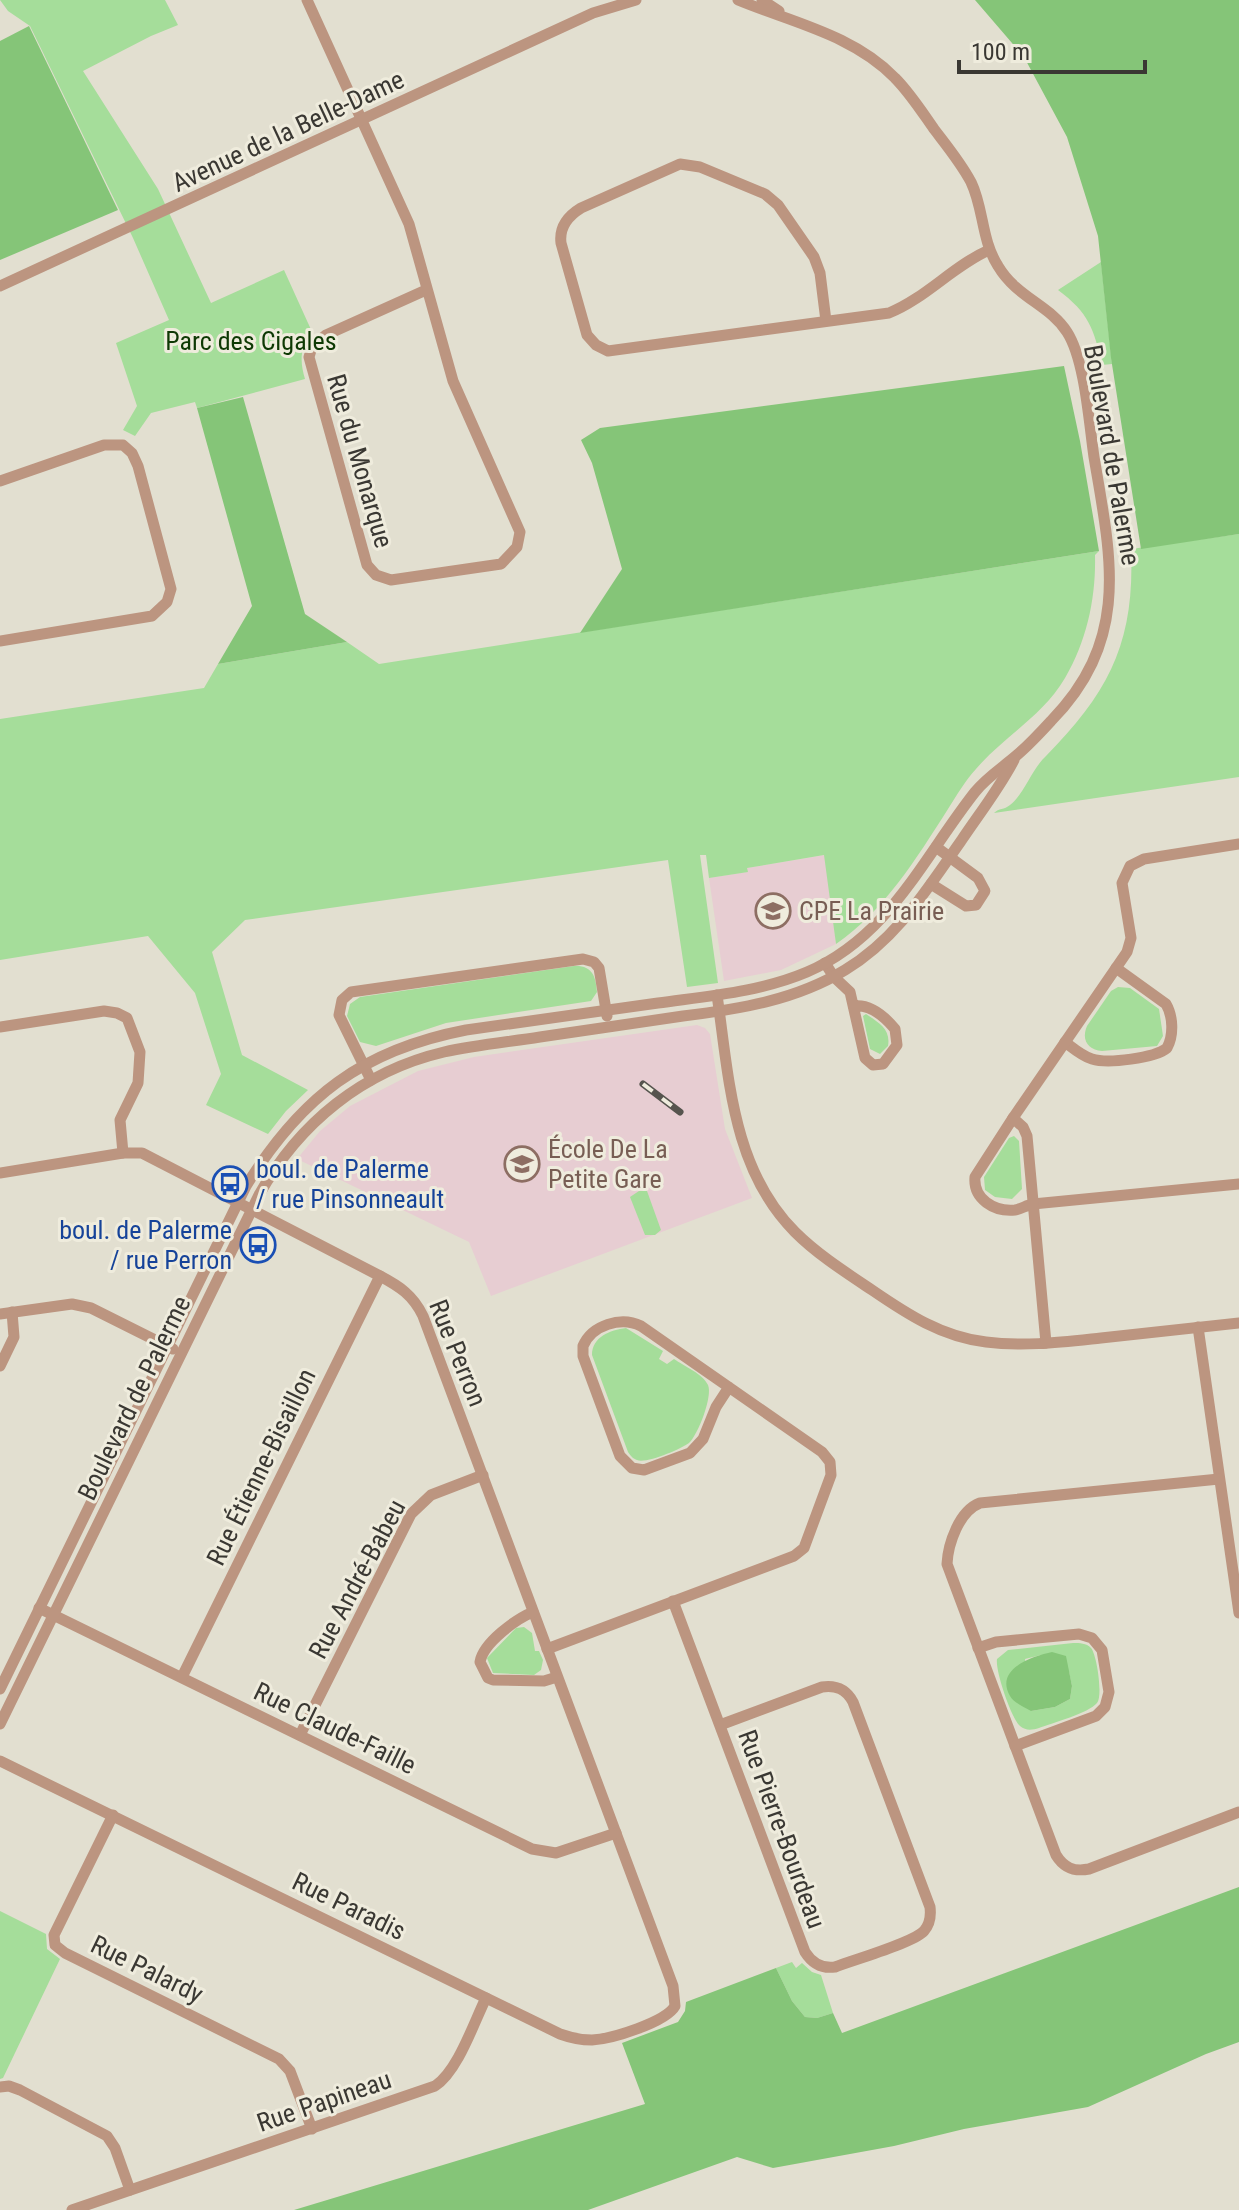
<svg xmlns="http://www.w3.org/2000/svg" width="1239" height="2210" font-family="'Roboto Condensed',sans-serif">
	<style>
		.education { fill: #e7cdd2 }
		.green { fill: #a5dd9a; fill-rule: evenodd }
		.forest { fill: #85c578 }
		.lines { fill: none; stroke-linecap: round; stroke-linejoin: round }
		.minor { stroke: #bc9580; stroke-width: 11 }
		.rail-casing { stroke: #56544e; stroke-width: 7 }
		.rail { stroke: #efecdd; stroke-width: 4; stroke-dasharray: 12; stroke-linecap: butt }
		.labels { text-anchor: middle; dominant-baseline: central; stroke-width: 6; stroke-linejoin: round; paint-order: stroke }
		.street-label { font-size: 26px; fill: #3a3833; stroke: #efecdd }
		.park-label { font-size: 26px; fill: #0e3904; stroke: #efecdd }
		.education-label { font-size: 26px; fill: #785e54; stroke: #efecdd; text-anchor: start }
		.transit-label { font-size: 26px; fill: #164399; stroke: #efecdd; text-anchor: start }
	</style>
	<rect width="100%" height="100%" fill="#e2dfd0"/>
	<g class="education">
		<polygon points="825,855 836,944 781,970 724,981 709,878 747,872 747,868"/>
		<polygon points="697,1025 705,1028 710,1034 725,1129 752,1198 491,1296 469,1242 297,1159 320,1131 350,1106 418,1071 474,1057"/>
	</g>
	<g class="green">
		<path d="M0,0h165l13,25 -27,11 -68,35 75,118 53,114 73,-33 29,64c-14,13 -13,28 -8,45l-108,29 -2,-6 -44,11 -16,23 -12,-6 14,-24 -21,-63 53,-23 -36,-82 -103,-212 -22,-15z"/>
		<path d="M1101,262l11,102 -10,1c-8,-36 -13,-52 -44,-75z"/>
		<path d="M1239,534v243l-245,36c5,-5 10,-3 16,-8 15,-12 21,-35 36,-49 64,-65 89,-115 85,-207z"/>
		<path d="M1099,551l-4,4c1,43 -8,85 -30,123 -22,38 -61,58 -89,91 -11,12 -19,26 -28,40 -32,50 -63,101 -112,135l-12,-89 -77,13 1,4 -39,6 -3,-23h-6l18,128 -31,4 -19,-127 -423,60 -33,32 30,103 66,35 -22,21 -18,23 -62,-29 15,-31 -26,-81 -47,-57 -148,24v-241l204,-31 14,-24 129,-22 32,22z"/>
		<path d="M574,966c18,-1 22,10 23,26l-6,9 -145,22 -70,23 -16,-4 -13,-26 3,-12 10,-7z"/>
		<path d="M1118,987l12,1 29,21 4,27 -6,10 -55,5c-14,-1 -21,-11 -15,-25l24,-35z"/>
		<path d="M866,1014c13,9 25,15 22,32l-8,8 -10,-5 -7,-33z"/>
		<polygon points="1014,1136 1019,1141 1022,1189 1012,1199 995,1197 985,1190 984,1177 1009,1138"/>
		<polygon points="639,1191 647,1191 661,1230 655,1235 645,1235 630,1197"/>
		<path d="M626,1328l37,23 -4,8 8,5 7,-5c10,7 29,15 34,26 5,11 -10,50 -19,58 -8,6 -43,21 -52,17 -5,-2 -6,-4 -9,-8l-36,-97c0,-18 18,-25 34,-27z"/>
		<polygon points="524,1627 532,1633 535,1651 539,1651 543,1660 541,1670 534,1675 493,1673 487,1658 516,1628"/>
		<path d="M1073,1643c7,0 13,0 18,5 6,7 12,48 6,55 -8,10 -45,20 -58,25 -7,2 -13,3 -19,-2 -9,-8 -25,-56 -23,-67l11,-9zM1041,1655l28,17 3,14 -2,13 -15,8 -24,4 -6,-52z"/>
		<polygon points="0,1911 46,1934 47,1949 60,1959 3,2078 0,2079"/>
		<polygon points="792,1962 796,1968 802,1963 812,1972 821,1975 833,2013 817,2018 805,2017 792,2001 776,1968"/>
	</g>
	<g class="forest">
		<polygon points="975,0 1239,0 1239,534 1141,549 1111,358 1098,236 1067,137 1024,57"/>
		<polygon points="29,26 118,210 0,260 0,41"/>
		<polygon points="1064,366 1080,441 1099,551 580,633 622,569 592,463 581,440 600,428"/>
		<polygon points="243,397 305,614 347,642 218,664 252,606 197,408"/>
		<path d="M1052,1652l14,4 6,30 -2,13 -15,8 -24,4c-7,-4 -17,-8 -21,-15 -16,-28 24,-40 42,-44z"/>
		<polygon points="1239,1887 1239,2042 1206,2054 1088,2107 964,2129 894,2146 773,2168 737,2157 588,2210 294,2210 645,2104 622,2043 678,2022 685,2011 686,2002 776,1968 792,2001 805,2017 817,2018 833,2013 842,2033"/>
	</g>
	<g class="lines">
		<g class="minor">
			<polyline points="307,0 409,224 453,381 520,532 517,547 501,564 391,580 376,575 367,565 309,357 312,347 326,335 426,290"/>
			<polyline points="762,0 779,11"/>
			<polyline points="0,286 593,13 636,0"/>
			<path d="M826,321l-6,-48 -6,-16 -36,-52 -13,-11 -65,-27 -20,-3 -99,44c-13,8 -22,19 -20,35l26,92 9,10 12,6 281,-38c37,-15 64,-47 100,-63"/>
			<polyline points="0,481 104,445 123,445 132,453 138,466 171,589 167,602 152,616 0,641"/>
			<polyline points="931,884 966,906 976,905 985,891 978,878 936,847"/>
			<path d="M825,963l9,14 16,15 15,66 8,7 10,-1 14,-19 -2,-16c-10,-12 -25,-25 -41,-23"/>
			<path d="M717,995c12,82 15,174 78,237 22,22 50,40 77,58 35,24 70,47 114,52 38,5 77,0 115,-4 46,-5 92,-10 138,-15"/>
			<polyline points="0,1027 104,1011 117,1013 127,1018 140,1052 138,1083 120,1120 123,1153"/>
			<path d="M1065,1042c8,6 17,14 27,17 16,5 63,-1 75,-11 7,-13 6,-32 -1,-44l-50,-36"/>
			<polyline points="371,1080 339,1015 342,1000 351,992 583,959 594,962 599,968 607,1016"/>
			<path d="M1013,1118l-38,59c-2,22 19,35 40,33 6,-1 12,-5 18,-6l206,-20"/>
			<path d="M0,1173l123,-20h19l238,123c19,10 33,19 43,40l250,670 2,20c-9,16 -63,33 -83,34 -11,0 -21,-2 -32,-6l-560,-273"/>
			<polyline points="0,1314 72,1304 91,1308 173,1349"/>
			<polyline points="1198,1327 1239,1613"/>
			<polyline points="1046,1343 1027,1136 1023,1127 1013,1118 1127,952 1131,938 1122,883 1130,866 1144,859 1239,844"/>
			<polyline points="0,1366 14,1337 12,1312"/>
			<path d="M1219,1479l-239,24c-21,8 -32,41 -33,61l109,291c8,13 18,17 33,14l150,-57"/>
			<path d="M673,1601l132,351c7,11 16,17 30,15 18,-7 78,-24 89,-36 6,-7 7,-16 6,-24l-77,-205c-7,-13 -17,-17 -31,-15l-102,38"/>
			<polyline points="39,1608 532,1849 556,1853 616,1833"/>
			<path d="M533,1612c-17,7 -50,31 -53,50l8,16 5,2 51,1 13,-4"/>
			<polyline points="978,1648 996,1642 1079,1634 1092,1638 1102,1650 1109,1692 1105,1707 1096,1716 1015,1746"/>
			<path d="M547,1649l247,-93 10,-8 27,-73 -1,-13 -8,-10 -181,-126c-20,-10 -49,-1 -58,20v10l37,100 12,12 12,2 46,-17 13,-14 13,-32 13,-20"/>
			<polyline points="182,1677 380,1276"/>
			<path d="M0,1689l246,-503c55,-89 116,-136 220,-156 64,-9 128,-18 192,-27 50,-7 102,-11 149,-31 82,-35 116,-114 168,-180 12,-15 27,-24 42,-37 12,-10 23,-22 34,-34 80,-82 60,-163 43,-264 -5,-34 -9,-97 -27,-125 -17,-27 -50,-34 -69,-66 -17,-27 -14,-57 -27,-84 -10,-19 -24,-36 -37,-53 -12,-17 -24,-36 -39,-51 -41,-43 -104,-56 -157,-78"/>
			<path d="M0,1724l259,-529c40,-72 104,-124 185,-143 32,-7 64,-10 96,-15 48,-7 96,-14 143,-21 57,-7 113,-16 162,-46 52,-31 82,-81 116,-129 18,-27 38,-52 53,-81"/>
			<polyline points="300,1735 411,1514 431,1495 483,1475"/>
			<polyline points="113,1815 54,1935 55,1945 65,1953 279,2059 290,2071 312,2129"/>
			<polyline points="0,2087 9,2086 20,2090 107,2136 115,2148 130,2190"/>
			<path d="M72,2210l363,-124c23,-15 39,-64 51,-88"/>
		</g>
		<defs>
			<polyline id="rail" points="643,1084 680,1112"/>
		</defs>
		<use href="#rail" class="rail-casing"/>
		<use href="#rail" class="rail"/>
	</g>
	<defs>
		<symbol id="school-ring" viewBox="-11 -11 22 22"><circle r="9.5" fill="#efecdd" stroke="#8d6e63" stroke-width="1.5"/><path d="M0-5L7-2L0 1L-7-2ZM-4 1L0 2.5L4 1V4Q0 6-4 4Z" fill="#8d6e63"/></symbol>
		<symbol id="bus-ring" viewBox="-11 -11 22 22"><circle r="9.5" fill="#efecdd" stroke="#1a4fb4" stroke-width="1.5"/><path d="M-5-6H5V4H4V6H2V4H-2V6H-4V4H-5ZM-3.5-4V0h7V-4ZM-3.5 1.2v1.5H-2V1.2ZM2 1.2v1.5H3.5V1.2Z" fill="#1a4fb4"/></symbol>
	</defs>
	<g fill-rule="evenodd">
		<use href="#school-ring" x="753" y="891" width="40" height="40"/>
		<use href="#school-ring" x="502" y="1144" width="40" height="40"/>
		<use href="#bus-ring" x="210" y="1164" width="40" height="40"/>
		<use href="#bus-ring" x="238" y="1225" width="40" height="40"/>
	</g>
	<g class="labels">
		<g class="street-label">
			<text transform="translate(288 131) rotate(-25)">Avenue de la Belle-Dame</text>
			<text transform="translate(1112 455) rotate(80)">Boulevard de Palerme</text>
			<text transform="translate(360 461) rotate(74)">Rue du Monarque</text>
			<text transform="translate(458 1353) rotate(68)">Rue Perron</text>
			<text transform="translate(134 1398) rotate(-64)">Boulevard de Palerme</text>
			<text transform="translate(261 1467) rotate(-64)">Rue Étienne-Bisaillon</text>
			<text transform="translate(357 1579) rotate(-62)">Rue André-Babeu</text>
			<text transform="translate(335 1728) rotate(26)">Rue Claude-Faille</text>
			<text transform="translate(782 1829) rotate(70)">Rue Pierre-Bourdeau</text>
			<text transform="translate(349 1906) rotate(26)">Rue Paradis</text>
			<text transform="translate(147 1969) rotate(26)">Rue Palardy</text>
			<text transform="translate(324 2101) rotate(-19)">Rue Papineau</text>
		</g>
		<g class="park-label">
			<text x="251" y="341">Parc des Cigales</text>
		</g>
		<g class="education-label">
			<text x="799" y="911">CPE La Prairie</text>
			<text x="548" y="1149">École De La<tspan x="548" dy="30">Petite Gare</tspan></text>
		</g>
		<g class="transit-label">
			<text x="256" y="1169">boul. de Palerme<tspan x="256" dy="30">/ rue Pinsonneault</tspan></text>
			<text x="232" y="1230" text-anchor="end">boul. de Palerme<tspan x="232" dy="30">/ rue Perron</tspan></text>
		</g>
	</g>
	<path d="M959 60v12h186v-12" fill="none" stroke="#3a3833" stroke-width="4"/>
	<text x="971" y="60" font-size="24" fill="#3a3833" stroke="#efecdd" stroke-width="6" paint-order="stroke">100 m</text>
</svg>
